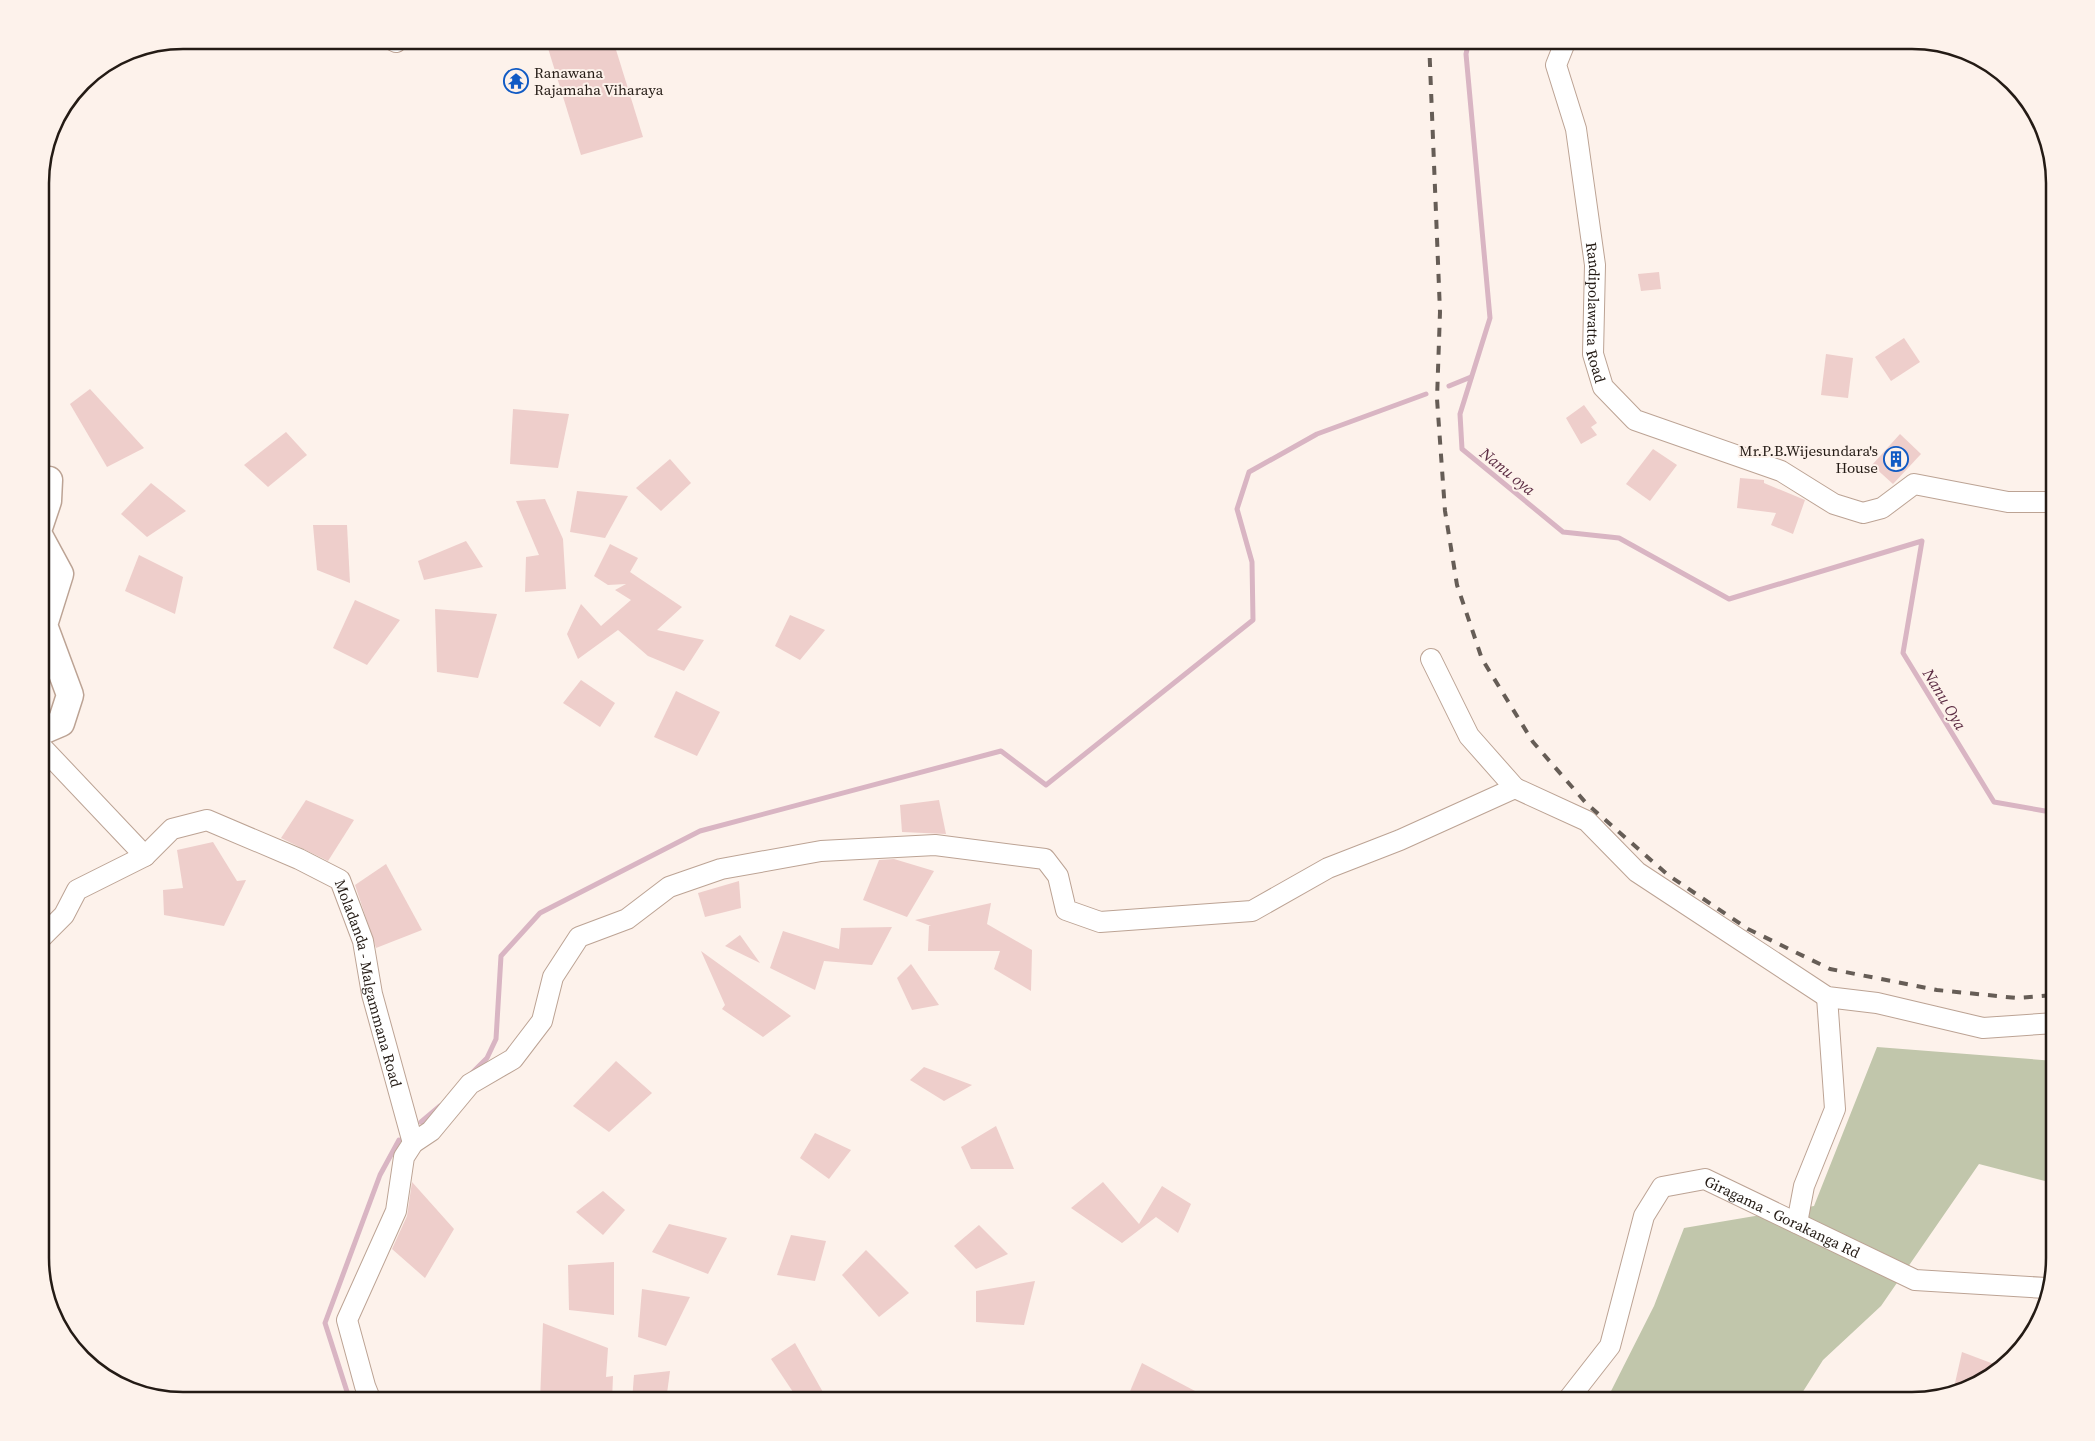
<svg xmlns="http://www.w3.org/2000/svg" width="2095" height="1441" font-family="'Source Serif 4',serif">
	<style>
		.green { fill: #c1c6ab }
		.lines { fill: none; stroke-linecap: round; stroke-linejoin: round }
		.stream { stroke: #d9b5c3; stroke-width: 5 }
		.building { fill: #eececb }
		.minor-casing { stroke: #bca394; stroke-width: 22 }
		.tertiary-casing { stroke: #bca394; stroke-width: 29 }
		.minor { stroke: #fff; stroke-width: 20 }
		.tertiary { stroke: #fff; stroke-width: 26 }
		.rail { stroke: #665d56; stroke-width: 4; stroke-dasharray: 9 9; stroke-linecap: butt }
		.labels { text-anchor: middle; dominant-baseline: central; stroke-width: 4; stroke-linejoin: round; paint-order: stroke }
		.poi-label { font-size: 15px; fill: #241b15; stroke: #fdf2eb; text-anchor: start }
		.street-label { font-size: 15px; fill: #241b15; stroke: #fdf2eb }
		.water-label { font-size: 16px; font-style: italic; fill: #5c2c43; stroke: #fdf2eb }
		.rim { fill: none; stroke: #241b15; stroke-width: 2.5 }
	</style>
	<rect width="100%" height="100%" fill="#fdf2eb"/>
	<polygon class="green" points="1877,1047 2055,1061 2055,1186 2045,1181 1979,1164 1881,1306 1823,1360 1797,1401 1606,1401 1654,1306 1684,1228 1814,1206"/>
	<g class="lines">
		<g class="stream">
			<polyline points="1469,40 1466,54 1490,318 1460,414 1462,449 1563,532 1619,538 1729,599 1922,541 1903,653 1994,802 2045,811 2055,811"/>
			<polyline points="1449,386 1471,377"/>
			<polyline points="472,1073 487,1058 496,1039 501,956 540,913 700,831 1001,751 1046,785 1253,620 1252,562 1237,509 1249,472 1317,434 1426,394"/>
			<polyline points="421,1122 440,1106"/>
			<polyline points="350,1401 325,1323 380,1175 399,1140"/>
		</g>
	</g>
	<g class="building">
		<polygon points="564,40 613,40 643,137 581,155 547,45"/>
		<polygon points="1659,272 1661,289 1641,291 1638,274"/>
		<polygon points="1904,338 1920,362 1891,381 1875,357"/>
		<polygon points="1826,354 1853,358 1848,398 1821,395"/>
		<polygon points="90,389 144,448 107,467 70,404"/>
		<polygon points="1584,405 1597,423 1591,427 1597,435 1581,444 1566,418"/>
		<polygon points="513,409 569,414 558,468 510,464"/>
		<polygon points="286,432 307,455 268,487 244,465"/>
		<polygon points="1900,434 1921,454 1893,484 1872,465"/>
		<polygon points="1653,449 1677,465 1650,501 1626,484"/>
		<polygon points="670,459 691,483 661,511 636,488"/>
		<polygon points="1740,478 1764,480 1764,483 1805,500 1793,534 1771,525 1776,513 1737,508"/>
		<polygon points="151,483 186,511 147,537 121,514"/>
		<polygon points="577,491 628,496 605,538 570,532"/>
		<polygon points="545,499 563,539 566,589 525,592 526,557 539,555 516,501"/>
		<polygon points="313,525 347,525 350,583 317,570"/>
		<polygon points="466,541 483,567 424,580 418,561"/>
		<polygon points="610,544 638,558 630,572 682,607 657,630 704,640 684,671 648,656 618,630 578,659 567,634 581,604 601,626 631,600 615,590 626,584 608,585 594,576"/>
		<polygon points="139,555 183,577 175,614 125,591"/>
		<polygon points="355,600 400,620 367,665 333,648"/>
		<polygon points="435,609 497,614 478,678 437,672"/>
		<polygon points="790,615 825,630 800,660 775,646"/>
		<polygon points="581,680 615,703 600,727 563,703"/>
		<polygon points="676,691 720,712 697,756 654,737"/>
		<polygon points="306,800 354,820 328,861 281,838"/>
		<polygon points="939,800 946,834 902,832 900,805"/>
		<polygon points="213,842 237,881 246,880 224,926 164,915 163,890 183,888 177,850"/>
		<polygon points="894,859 934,871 907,917 863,900 879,860"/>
		<polygon points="386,864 422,930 376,948 355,885"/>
		<polygon points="739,881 741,908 705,917 698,893"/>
		<polygon points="991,903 987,924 1032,950 1031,991 994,969 1000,951 928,951 929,926 931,926 915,920"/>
		<polygon points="892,927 872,965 824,961 815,990 770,968 783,931 839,949 841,928"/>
		<polygon points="740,935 760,963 725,946"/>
		<polygon points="701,951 791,1016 763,1037 722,1009 725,1005"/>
		<polygon points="911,964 939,1005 912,1010 897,978"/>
		<polygon points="616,1061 652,1093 609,1132 573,1106"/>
		<polygon points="924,1067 972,1085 944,1101 910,1080"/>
		<polygon points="996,1126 1014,1169 971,1169 961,1147"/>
		<polygon points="815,1133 851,1150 829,1179 800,1158"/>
		<polygon points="412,1182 454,1229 425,1278 392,1249 407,1216"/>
		<polygon points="1103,1182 1139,1224 1162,1186 1191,1204 1178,1233 1156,1217 1122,1243 1071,1208"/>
		<polygon points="603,1191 625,1210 603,1235 576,1212"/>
		<polygon points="669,1224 727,1238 708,1274 652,1252"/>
		<polygon points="979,1225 1008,1254 976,1269 954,1246"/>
		<polygon points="791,1235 826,1241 815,1281 777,1275"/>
		<polygon points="866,1250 909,1293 879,1317 842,1275"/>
		<polygon points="614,1262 614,1315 569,1310 568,1265"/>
		<polygon points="1035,1281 1024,1325 976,1322 976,1291"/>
		<polygon points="642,1289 690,1297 666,1346 638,1337"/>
		<polygon points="543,1323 608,1348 606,1377 613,1376 612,1401 540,1401"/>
		<polygon points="795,1343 828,1401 799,1401 771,1359"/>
		<polygon points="1962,1352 1999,1366 1975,1386 1953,1392"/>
		<polygon points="1142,1363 1214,1401 1138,1401 1128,1396"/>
		<polygon points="670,1371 666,1401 632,1401 634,1375"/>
	</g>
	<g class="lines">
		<defs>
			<g id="minor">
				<polyline points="392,40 396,42 397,40"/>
				<path id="s1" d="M1566,40l-10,25 20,64 19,136 -2,89 10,33 32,33 146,51 53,33 29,9 19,-5 32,-24 94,18h47"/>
				<polyline points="1431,659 1469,736 1515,788"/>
				<polyline points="40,745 145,856"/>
				<path id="s2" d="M40,939l24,-24 13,-25 68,-34 27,-27 35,-9 92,39 41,21 23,61 9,53 41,149"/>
				<polyline points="1797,1223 1804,1186 1835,1109 1827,997"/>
				<polyline points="371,1401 365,1386 347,1320 396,1211 404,1157 413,1143 431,1131 470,1084 513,1059 542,1021 553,977 579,937 627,919 669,887 721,869 821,851 935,845 1045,859 1058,876 1066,910 1100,922 1252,911 1328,868 1400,840 1515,788 1587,821 1637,872 1827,997 1877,1003 1983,1028 2055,1023"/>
				<path id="s3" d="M1567,1401l43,-55 34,-130 18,-29 43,-8 210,101 131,8"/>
			</g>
			<g id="tertiary">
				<polyline points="40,525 48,501 49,480"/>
				<polyline points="40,537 60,574 44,625 70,695 61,723 40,732"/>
			</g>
		</defs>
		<use href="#minor" class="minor-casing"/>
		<use href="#tertiary" class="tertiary-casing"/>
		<use href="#minor" class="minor"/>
		<use href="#tertiary" class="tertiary"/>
		<polyline class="rail" points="1429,40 1440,312 1437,399 1445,511 1457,585 1482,659 1533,742 1586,803 1668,875 1748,929 1830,969 1937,990 2017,998 2055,995"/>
	</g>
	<defs>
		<symbol id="temple-ring" viewBox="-11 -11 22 22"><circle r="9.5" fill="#fdf2eb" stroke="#105ac4" stroke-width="1.5"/><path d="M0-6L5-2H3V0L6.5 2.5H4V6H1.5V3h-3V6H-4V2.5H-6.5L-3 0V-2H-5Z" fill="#105ac4"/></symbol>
		<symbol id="building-ring" viewBox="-11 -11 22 22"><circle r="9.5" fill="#fdf2eb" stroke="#105ac4" stroke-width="1.5"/><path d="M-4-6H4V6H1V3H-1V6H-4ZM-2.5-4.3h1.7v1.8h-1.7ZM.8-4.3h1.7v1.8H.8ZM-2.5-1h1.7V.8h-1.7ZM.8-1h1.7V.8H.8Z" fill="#105ac4"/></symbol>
	</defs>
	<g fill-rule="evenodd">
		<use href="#temple-ring" x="502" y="67" width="28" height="28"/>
		<use href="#building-ring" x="1882" y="445" width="28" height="28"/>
	</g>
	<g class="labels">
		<g class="poi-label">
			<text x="534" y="72">Ranawana<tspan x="534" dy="17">Rajamaha Viharaya</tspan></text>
			<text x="1878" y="450" text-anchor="end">Mr.P.B.Wijesundara's<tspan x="1878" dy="17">House</tspan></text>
		</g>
		<g class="street-label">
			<text stroke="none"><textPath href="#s1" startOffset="279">Randipolawatta Road</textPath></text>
			<text stroke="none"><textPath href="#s2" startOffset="466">Moladanda - Malgammana Road</textPath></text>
			<text stroke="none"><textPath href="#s3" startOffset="368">Giragama - Gorakanga Rd</textPath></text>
		</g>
		<g class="water-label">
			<text transform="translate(1508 471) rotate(39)">Nanu oya</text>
			<text transform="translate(1945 699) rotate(59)">Nanu Oya</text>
		</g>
	</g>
	<path d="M0 0H2095V1441H0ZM183 49H1912A134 134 0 0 1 2046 183V1258A134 134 0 0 1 1912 1392H183A134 134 0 0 1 49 1258V183A134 134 0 0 1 183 49Z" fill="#fdf2eb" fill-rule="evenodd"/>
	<path class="rim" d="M183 49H1912A134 134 0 0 1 2046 183V1258A134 134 0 0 1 1912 1392H183A134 134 0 0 1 49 1258V183A134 134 0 0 1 183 49Z"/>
</svg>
